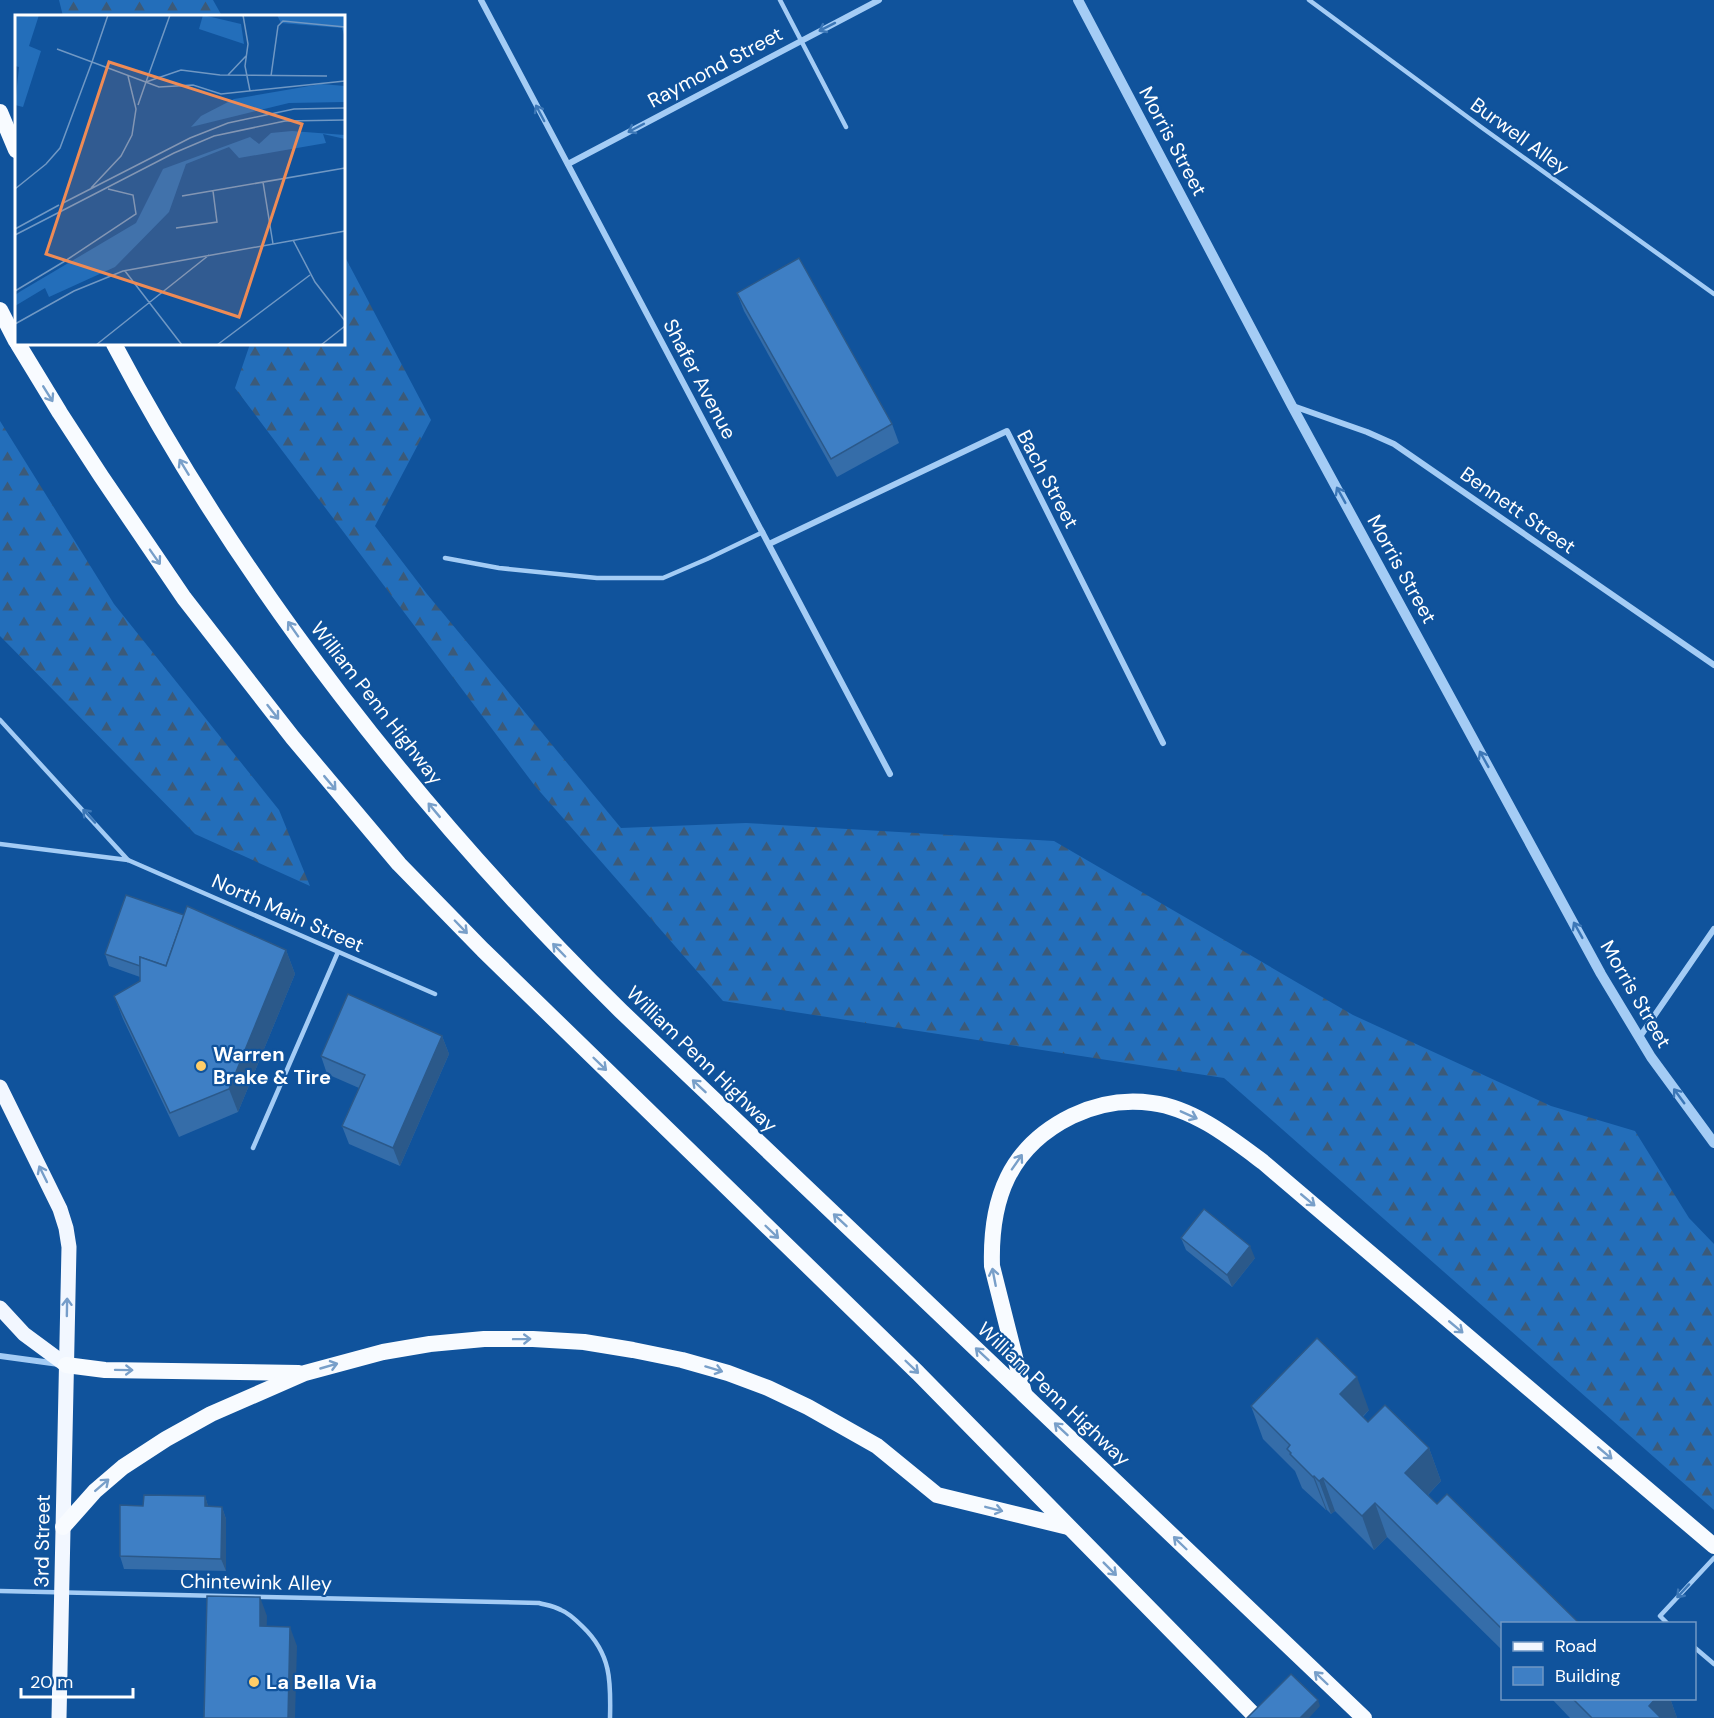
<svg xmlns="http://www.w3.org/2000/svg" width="1714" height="1718" font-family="'DM Sans',sans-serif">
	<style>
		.forest { fill: url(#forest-firs) }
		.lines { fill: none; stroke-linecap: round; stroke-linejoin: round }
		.service { stroke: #a4ccf5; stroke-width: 4.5 }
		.minor { stroke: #a4ccf5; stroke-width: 6 }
		.tertiary { stroke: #a4ccf5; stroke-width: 10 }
		.primary { stroke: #f2f7ff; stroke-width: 15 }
		.trunk { stroke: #f8fbff; stroke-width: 16 }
		.wall { fill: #356da9 }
		.shaded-wall { fill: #2b598a }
		.building { fill: #3e7fc5; stroke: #2b598a; stroke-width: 1.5 }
		.oneway { stroke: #3c77b7 }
		.oneway2 { stroke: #789fc9 }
		.oneway3 { stroke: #769dc9 }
		.poi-dot { fill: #ffcd68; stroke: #10539c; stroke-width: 2 }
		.labels { text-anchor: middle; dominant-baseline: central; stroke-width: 4.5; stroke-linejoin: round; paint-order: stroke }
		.street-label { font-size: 20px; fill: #fff; stroke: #10539c }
		.poi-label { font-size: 20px; font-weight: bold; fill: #fff; stroke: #10539c; text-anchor: start }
		.inset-road { fill: none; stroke: #7098c4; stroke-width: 1.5 }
		.view { fill: #ef8b55; fill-opacity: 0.15; stroke: #ef8b55; stroke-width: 3 }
		.inset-edge { fill: none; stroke: #fff; stroke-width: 3 }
	</style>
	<defs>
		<pattern id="forest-firs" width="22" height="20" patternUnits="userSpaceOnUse" patternTransform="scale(1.5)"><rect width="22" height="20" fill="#236eba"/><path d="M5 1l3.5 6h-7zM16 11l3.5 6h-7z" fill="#3c5a78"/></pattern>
	</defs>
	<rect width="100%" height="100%" fill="#10539c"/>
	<g class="forest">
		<polygon points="59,0 213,0 222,16 63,16"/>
		<polygon points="344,255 431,420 375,526 427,594 621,828 746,823 1054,841 1353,1015 1551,1106 1635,1131 1689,1218 1714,1244 1714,1510 1224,1078 723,1001 535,786 235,388 250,344 344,344"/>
		<polygon points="0,421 114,604 279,810 310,886 195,834 0,636"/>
	</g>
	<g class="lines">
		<g class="service">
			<polyline points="780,0 846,127"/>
			<polyline points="1309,0 1481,127 1714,294"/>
			<polyline points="445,558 499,568 597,578 663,578 707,559 763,532"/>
			<polyline points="0,720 128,860"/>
			<polyline points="0,844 128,860 435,994"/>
			<polyline points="253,1148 338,952"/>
			<path d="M0,1591l539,12c7,2 15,3 22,7 8,3 16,11 22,17 28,27 28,54 27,91"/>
			<polyline points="1668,1624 1660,1616 1714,1558"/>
			<polyline points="1694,1647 1714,1664"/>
		</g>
		<g class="minor">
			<polyline points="481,0 890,774"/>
			<polyline points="568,164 879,0"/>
			<polyline points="1293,406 1367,432 1394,444 1714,665"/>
			<polyline points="769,544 1007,431 1163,743"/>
			<polyline points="1639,1038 1714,929"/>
			<polyline points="0,1356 59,1364"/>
		</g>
		<polyline class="tertiary" points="1078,0 1292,406 1601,974 1651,1057 1714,1143"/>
		<g class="primary">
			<polyline points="0,1087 60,1209 66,1228 69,1247 59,1718"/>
			<polyline points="0,1308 24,1334 66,1365"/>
		</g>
		<g class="trunk">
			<polyline points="0,112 16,150"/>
			<polyline points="0,310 16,341"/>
			<polyline points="18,344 60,413 101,476 184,598 293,738 399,864 483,950 918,1373 1256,1717"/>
			<path d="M114,344c130,246 309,472 507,667l743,707"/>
			<polyline points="66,1365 105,1370 299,1373"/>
			<path d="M1024,1393l-32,-127c-2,-67 17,-119 80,-150 25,-12 52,-17 80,-13 41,5 79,35 111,59l451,384"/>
			<polyline points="63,1527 95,1491 123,1467 166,1439 211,1414 305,1373 383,1352 430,1344 484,1339 533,1339 584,1342 633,1350 682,1360 728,1373 768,1388 808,1407 877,1446 937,1495 1068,1527"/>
		</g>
	</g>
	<g class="wall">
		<polygon points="737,293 892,424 899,443 837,477 744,311"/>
		<polygon points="286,950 295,974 238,1112 179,1137 123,1019 114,996 140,981 140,977 109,966 105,954"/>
		<polygon points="442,1036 449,1054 400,1166 349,1144 342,1126 359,1088 327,1074 321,1056"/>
		<polygon points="1181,1238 1255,1258 1232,1287 1186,1250"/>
		<polygon points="1251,1406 1369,1410 1363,1417 1368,1422 1429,1448 1441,1481 1428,1495 1503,1623 1503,1651 1387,1537 1374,1550 1335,1511 1331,1514 1327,1510 1326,1510 1302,1488 1295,1471 1263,1439"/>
		<polygon points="205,1496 208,1506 222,1507 226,1519 226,1571 124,1569 120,1556 143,1506"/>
		<polygon points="1551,1698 1670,1698 1677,1718 1570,1718"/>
	</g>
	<g class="shaded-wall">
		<polygon points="286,950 295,974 238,1112 229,1089"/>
		<polygon points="442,1036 449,1054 400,1166 393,1148"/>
		<polygon points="1250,1246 1255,1258 1232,1287 1227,1275"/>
		<polygon points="1357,1377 1369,1410 1352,1427 1340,1394"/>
		<polygon points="1429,1448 1441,1481 1417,1506 1405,1473"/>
		<polygon points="1314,1476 1327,1510 1326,1510 1313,1477"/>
		<polygon points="1323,1478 1335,1511 1331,1514 1319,1481"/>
		<polygon points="205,1496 209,1509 205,1506"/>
		<polygon points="1375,1503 1387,1537 1374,1550 1362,1516"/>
		<polygon points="222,1507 226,1519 226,1571 221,1559"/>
		<polygon points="260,1597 267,1616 266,1645 260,1626"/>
		<polygon points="290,1627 297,1646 295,1718 288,1718"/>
		<polygon points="1656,1698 1670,1698 1677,1718 1653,1718 1649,1706"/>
		<polygon points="1318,1700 1320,1706 1309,1718 1300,1718"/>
	</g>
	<g class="building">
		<polygon points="799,258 892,424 831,459 737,293"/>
		<polygon points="126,895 184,915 166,966 140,957 140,966 105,954"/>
		<polygon points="187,906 286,950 229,1089 170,1113 114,996 140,981 140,957 166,966"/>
		<polygon points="348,994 442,1036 393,1148 342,1126 365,1075 321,1056"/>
		<polygon points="1204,1209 1250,1246 1227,1275 1181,1238"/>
		<polygon points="1317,1338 1357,1377 1340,1394 1368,1422 1385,1405 1429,1448 1405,1473 1437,1504 1447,1494 1579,1623 1503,1623 1503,1630 1375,1503 1362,1516 1323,1478 1319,1481 1314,1476 1313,1477 1290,1454 1291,1453 1287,1449 1290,1445 1251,1406"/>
		<polygon points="144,1495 205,1496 205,1506 222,1507 221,1559 120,1556 120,1505 143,1506"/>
		<polygon points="207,1596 260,1597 260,1626 290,1627 288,1718 204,1718"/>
		<polygon points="1291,1674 1318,1700 1300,1718 1247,1718"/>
		<polygon points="1572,1698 1656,1698 1649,1706 1661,1718 1592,1718"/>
	</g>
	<defs><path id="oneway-shaft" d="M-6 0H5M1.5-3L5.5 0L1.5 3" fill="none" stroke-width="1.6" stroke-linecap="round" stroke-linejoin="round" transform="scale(1.5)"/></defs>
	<g class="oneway">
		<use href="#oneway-shaft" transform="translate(827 27) rotate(153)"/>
		<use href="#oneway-shaft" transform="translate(540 113) rotate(-118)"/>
		<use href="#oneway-shaft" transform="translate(636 128) rotate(152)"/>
		<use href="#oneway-shaft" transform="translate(1341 495) rotate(-119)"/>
		<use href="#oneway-shaft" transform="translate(1484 759) rotate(-119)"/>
		<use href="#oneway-shaft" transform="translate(89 816) rotate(-133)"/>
		<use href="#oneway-shaft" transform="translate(1578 930) rotate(-119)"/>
		<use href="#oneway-shaft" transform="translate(1679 1096) rotate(-126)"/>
		<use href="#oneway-shaft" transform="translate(1683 1591) rotate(133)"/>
	</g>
	<g class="oneway2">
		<use href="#oneway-shaft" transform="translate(48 394) rotate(58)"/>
		<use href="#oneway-shaft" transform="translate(184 467) rotate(-121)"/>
		<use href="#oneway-shaft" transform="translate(155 557) rotate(55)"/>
		<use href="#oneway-shaft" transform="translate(293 629) rotate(-125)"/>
		<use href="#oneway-shaft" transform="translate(273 712) rotate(52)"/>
		<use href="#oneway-shaft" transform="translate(330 783) rotate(50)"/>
		<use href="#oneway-shaft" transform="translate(434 810) rotate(-130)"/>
		<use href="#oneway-shaft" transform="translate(461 927) rotate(46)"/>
		<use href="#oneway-shaft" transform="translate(559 950) rotate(-134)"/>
		<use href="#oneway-shaft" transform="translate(600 1064) rotate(44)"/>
		<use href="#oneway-shaft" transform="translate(699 1086) rotate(-137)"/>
		<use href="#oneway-shaft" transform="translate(1189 1115) rotate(24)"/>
		<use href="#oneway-shaft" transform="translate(1017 1162) rotate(-55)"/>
		<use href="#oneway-shaft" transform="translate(1308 1200) rotate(40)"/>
		<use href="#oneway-shaft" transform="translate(840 1220) rotate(-137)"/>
		<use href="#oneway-shaft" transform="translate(772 1232) rotate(44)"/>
		<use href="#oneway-shaft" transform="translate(994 1277) rotate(-101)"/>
		<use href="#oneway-shaft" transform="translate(1456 1327) rotate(40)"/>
		<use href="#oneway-shaft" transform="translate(522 1339) rotate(-1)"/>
		<use href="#oneway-shaft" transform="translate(982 1354) rotate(-137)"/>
		<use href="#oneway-shaft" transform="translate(329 1366) rotate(-16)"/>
		<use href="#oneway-shaft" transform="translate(912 1367) rotate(44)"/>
		<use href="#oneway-shaft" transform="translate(714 1369) rotate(17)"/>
		<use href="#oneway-shaft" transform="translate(124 1370) rotate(1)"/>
		<use href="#oneway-shaft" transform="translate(1061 1429) rotate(-137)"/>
		<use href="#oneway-shaft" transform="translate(1605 1453) rotate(40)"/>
		<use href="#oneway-shaft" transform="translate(102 1485) rotate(-41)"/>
		<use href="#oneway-shaft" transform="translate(994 1509) rotate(14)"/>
		<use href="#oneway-shaft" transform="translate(1180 1543) rotate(-136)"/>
		<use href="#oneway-shaft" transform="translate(1110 1569) rotate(45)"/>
		<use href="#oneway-shaft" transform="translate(1321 1678) rotate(-136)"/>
	</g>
	<g class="oneway3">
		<use href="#oneway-shaft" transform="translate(43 1174) rotate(-116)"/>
		<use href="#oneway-shaft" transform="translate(67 1307) rotate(-89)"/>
	</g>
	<g class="poi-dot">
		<circle cx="201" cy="1066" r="6"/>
		<circle cx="254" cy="1682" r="6"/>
	</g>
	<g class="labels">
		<g class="street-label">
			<text transform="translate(715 67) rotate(-28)">Raymond Street</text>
			<text transform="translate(1520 136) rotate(36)">Burwell Alley</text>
			<text transform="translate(1173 141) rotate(62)">Morris Street</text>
			<text transform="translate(700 379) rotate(62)">Shafer Avenue</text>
			<text transform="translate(1048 479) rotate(62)">Bach Street</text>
			<text transform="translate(1518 510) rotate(35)">Bennett Street</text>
			<text transform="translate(1402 569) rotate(61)">Morris Street</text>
			<text transform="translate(377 703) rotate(52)">William Penn Highway</text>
			<text transform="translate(288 913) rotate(24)">North Main Street</text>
			<text transform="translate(1636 994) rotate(60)">Morris Street</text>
			<text transform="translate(702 1059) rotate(44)">William Penn Highway</text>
			<text transform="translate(1054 1394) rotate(43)">William Penn Highway</text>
			<text transform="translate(42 1541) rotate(-89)">3rd Street</text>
			<text transform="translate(256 1582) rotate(1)">Chintewink Alley</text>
		</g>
		<g class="poi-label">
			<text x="213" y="1054">Warren<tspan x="213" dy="23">Brake &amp; Tire</tspan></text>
			<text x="266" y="1682">La Bella Via</text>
		</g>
	</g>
	<g transform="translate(15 15)">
		<rect width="330" height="330" fill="#10539c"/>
		<path d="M24,0l-10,31 12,5 -18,56 -8,-2 4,-38 -4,-1v-49zM262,0h68v23l-3,-10 -61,-5zM306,69l24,2v16l-56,1 -98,24 10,-11 33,-17zM277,116l53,4v4l-22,-5 3,9 -87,15 -10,-11 -43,17 -17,48 -54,55 -66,30 -4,-9 -30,18v-11l6,-4 115,-68 27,-54 87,-32 9,7 12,-11z" fill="#236eba"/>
		<path d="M188,0l38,9 3,20 -45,-15z" fill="#236eba"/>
		<path class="inset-road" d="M228,0l5,29 -3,22 5,25M42,34l35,13 16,-47M213,60l18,-19M256,61l7,-50 5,-5 62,6M131,67l24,-67M131,67l35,-12 39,5 107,1M123,90l8,-23M248,167l10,62M76,173l30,-32 11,-21 4,-26 -8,-33M0,174l31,-25 14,-16 32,-86 67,25 34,-2 28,9 124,-13M167,181l163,-28M48,188l127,-65 38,-15 66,-14 51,-1M161,213l41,-6 -4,-31M0,214l44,-24M0,220l159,-82 40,-17 71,-15 60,-1M278,225l22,42 30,39M50,246l71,-47 -3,-19 -25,-6M110,256l57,74M0,276l50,-30M0,309l59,-33 49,-20 222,-40M81,330l113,-90M202,330l93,-70M306,330l24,-19"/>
		<path class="view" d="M94,47l193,62 -63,193 -193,-63z"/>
		<rect width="330" height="330" class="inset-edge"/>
	</g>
	<rect x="1501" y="1622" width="195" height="78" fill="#10539c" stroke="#7098c4" stroke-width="1.5"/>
	<rect x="1513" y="1642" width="30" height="9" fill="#f2f7ff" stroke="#7098c4" stroke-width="1.5"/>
	<text x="1555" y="1652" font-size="18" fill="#ffffff">Road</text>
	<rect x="1513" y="1667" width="30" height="18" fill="#3e7fc5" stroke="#7098c4" stroke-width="1.5"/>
	<text x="1555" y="1682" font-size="18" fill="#ffffff">Building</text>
	<path d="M21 1688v9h112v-9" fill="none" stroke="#ffffff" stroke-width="3"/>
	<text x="30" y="1688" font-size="18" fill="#ffffff" stroke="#10539c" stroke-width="4.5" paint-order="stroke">20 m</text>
</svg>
